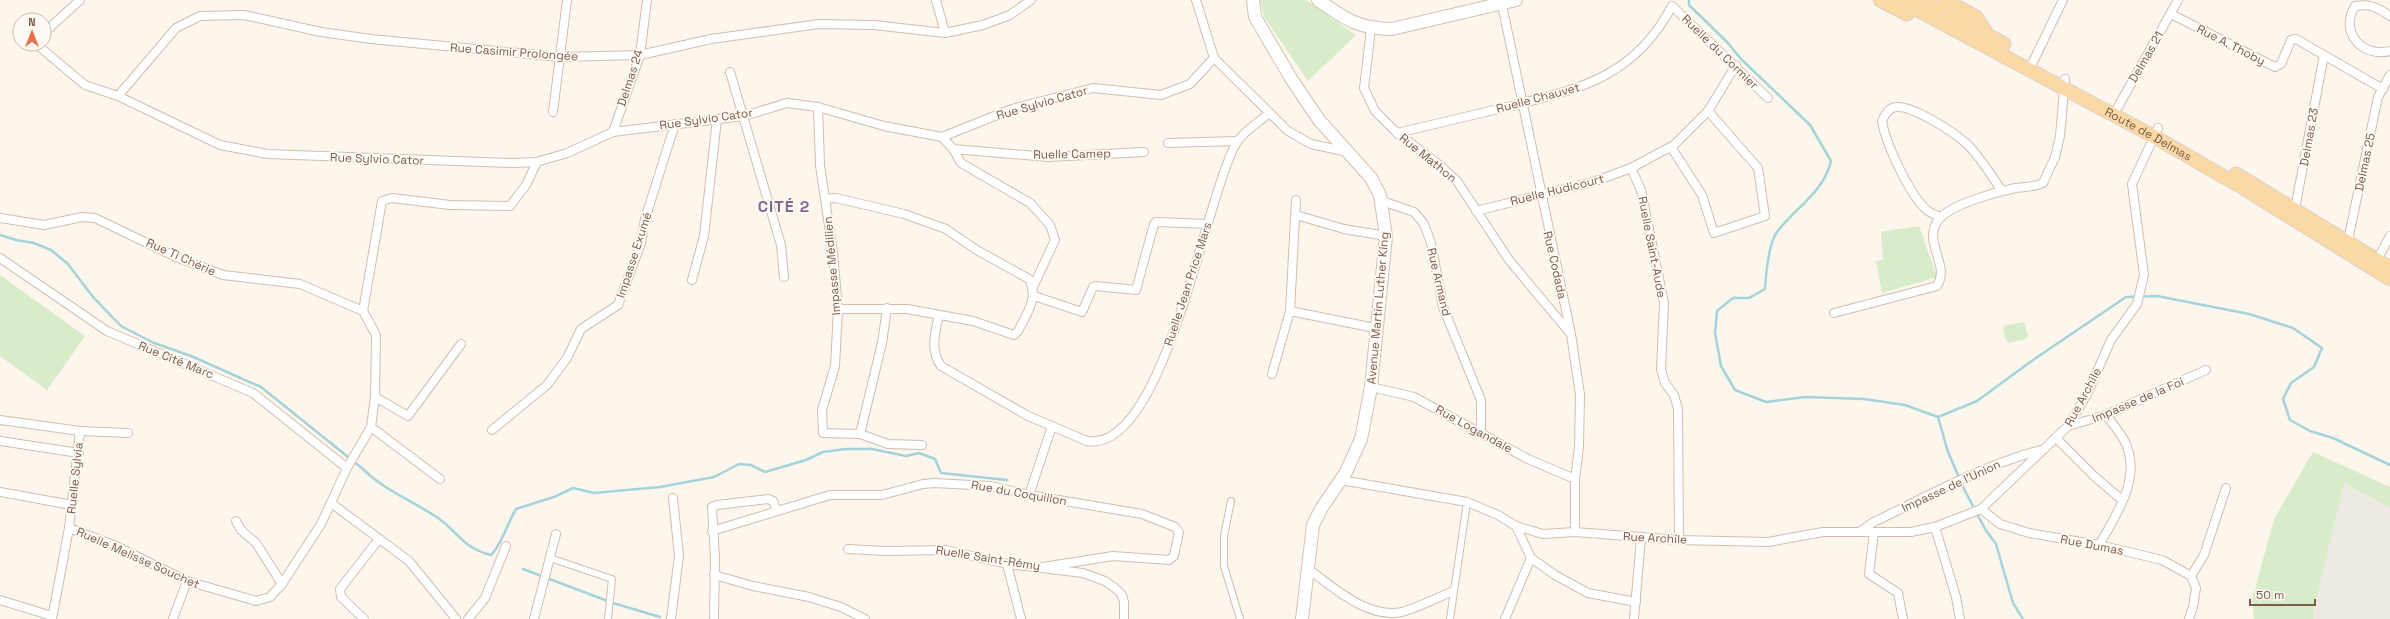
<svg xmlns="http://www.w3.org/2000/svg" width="2390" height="619" font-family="'Space Grotesk',sans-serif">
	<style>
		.industrial { fill: #efe9e4 }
		.green { fill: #d8ecc9 }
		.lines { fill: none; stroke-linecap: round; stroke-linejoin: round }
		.stream { stroke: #a5d3da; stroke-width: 2.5 }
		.pedestrian-casing { stroke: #d1beb0; stroke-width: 8 }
		.minor-casing { stroke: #d1beb0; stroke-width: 10 }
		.secondary-casing { stroke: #d6c0b0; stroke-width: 14 }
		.primary-casing { stroke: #dad1cd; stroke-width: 15 }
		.pedestrian { stroke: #fff; stroke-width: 6 }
		.minor { stroke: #fff; stroke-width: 8 }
		.secondary { stroke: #fff; stroke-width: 12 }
		.primary { stroke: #fbd9a5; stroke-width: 13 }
		.labels { text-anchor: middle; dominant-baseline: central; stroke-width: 3.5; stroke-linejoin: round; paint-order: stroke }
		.street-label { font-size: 12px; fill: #7a5c4d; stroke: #fffaf3 }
		.district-label { font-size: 16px; font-weight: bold; letter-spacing: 1px; fill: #846695; stroke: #fffaf3 }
	</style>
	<rect width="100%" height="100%" fill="#fdf6ec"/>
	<polygon class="industrial" points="2344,483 2390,508 2390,619 2313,619 2313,614"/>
	<g class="green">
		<polygon points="1260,0 1306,0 1356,35 1308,81 1264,17"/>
		<polygon points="1919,226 1937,277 1882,293 1876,261 1883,260 1881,232"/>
		<polygon points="0,275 85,336 47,390 0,356"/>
		<polygon points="2024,322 2028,336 2026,339 2009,343 2005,339 2003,326"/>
		<polygon points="2313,452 2390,487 2390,508 2344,483 2313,614 2313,619 2254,619 2252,600 2274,519"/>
	</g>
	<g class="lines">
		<g class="stream">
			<path d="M1689,0v5l38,37 14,17 69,66 21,36c-7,31 -36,47 -54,71 -9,12 -11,42 -12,57l-16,9h-16l-16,13 -2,22 6,33 14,24 31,12 39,-5 59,2 41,6 33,12 10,35 16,37 21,40 11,15 17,59 10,16"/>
			<path d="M0,235l16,5 18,3 17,7 17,14 25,33 28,29 33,17 37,13 70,31 102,82c22,22 50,32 75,49 20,14 26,31 53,37 10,-9 17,-33 25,-46l38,-12 19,-9 21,5 66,-6 54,-10 25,-13 12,1 14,7 41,-12 17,-8 23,-3h26l34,7 13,-3 16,6 6,14 66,7"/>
			<polyline points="1938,417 1977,401 2033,360 2126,297 2157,296 2249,314 2293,328 2322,348 2314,367 2291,383 2283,399 2290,420 2310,431 2333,438 2390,465"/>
			<polyline points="523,569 613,603 660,617"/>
		</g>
		<defs>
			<g id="pedestrian">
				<polyline points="1231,501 1224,536 1224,566 1240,619"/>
				<polyline points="550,558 612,579 608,619"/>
				<polyline points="1450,619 1467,502"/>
			</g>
			<g id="minor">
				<polyline points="936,0 945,33"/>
				<polyline points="1196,0 1214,58"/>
				<polyline points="1501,0 1571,334 1580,395 1579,447 1575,479 1575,532"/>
				<polyline points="1672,6 1768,98"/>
				<polyline points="2171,14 2275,67 2281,64 2291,40 2296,39 2383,89"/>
				<path d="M2390,16c-12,-8 -20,-13 -35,-10 -16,26 7,52 35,45"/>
				<polyline points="1371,29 1364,88 1375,111 1397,133 1437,163 1457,181 1509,260 1570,333"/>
				<polyline points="44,33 80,0"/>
				<polyline points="36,44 85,85 118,96 220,145 268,154 513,163 537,162 567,153 613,132 744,116 787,103 818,107 884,126 942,137 1012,109 1093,88 1161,95 1190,84 1214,58 1288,131 1311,144 1348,152"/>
				<polyline points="2030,68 2063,0"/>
				<polyline points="730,72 781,245 784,277"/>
				<polyline points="118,96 176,28 200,16 244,15 321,32 371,39 560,57 640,55 711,39 819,24 874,25 945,33 983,25 1010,15 1031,0"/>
				<polyline points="818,107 820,165 833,253 838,309 835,366 822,410 823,433 860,434"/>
				<polyline points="553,112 567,0"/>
				<polyline points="2114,114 2178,0"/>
				<polyline points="613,132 640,55 647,0"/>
				<path d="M1397,133c37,-9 73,-17 110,-26 72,-18 127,-29 165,-101"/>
				<polyline points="942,137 953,149 961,163 1030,203 1050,225 1055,240 1033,287"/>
				<polyline points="1168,143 1237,141"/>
				<polyline points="1671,147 1702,195 1714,233 1765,216 1758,168 1708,111"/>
				<polyline points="953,149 1048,157 1144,152"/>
				<polyline points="1631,168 1641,190 1664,303 1661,369 1665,383 1674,395 1678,409 1679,540"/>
				<path d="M826,199l10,-1 68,16 42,15 29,20 54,30c10,19 -2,34 -11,52l-4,4 -41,-14 -66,-12h-69"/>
				<polyline points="1382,201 1414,212 1424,224 1431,243 1443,307 1481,400 1481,432"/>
				<polyline points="1476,211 1593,182 1631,168 1674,145 1708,111 1736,65"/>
				<polyline points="2294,214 2324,55"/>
				<polyline points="1296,215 1344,229 1386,236"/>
				<path d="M1941,217c-5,-2 -10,-3 -14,-7 -17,-14 -42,-68 -45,-89 3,-7 8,-14 15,-14 17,-1 58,26 70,37 14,14 24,31 35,47"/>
				<polyline points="0,218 44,225 82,217 95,218 176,257 223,275 300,284 363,311"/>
				<polyline points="2347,245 2378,97 2390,75"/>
				<polyline points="0,258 107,331 253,393 347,468"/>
				<polyline points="2376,262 2390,236"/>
				<polyline points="692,280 704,236 717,119"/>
				<polyline points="1034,296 1082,312 1093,287 1096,286 1136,290 1154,224 1156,222 1208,224"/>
				<polyline points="887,308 882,343 860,434 888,444 922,445"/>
				<polyline points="363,311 382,201 392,198 450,205 510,206 526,185 537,162"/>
				<polyline points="1290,311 1375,328"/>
				<path d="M1834,313l103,-27c14,-22 -16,-44 2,-67 13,-15 57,-27 76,-31 9,-1 20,-1 28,-5l12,-26 5,-21 5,-57"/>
				<path d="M939,315c-4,17 -9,36 2,51l87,50 59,25c78,13 118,-246 150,-299 6,-10 22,-20 31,-28"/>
				<polyline points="1272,374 1290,311 1296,200"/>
				<polyline points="1371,387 1414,397 1528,459 1575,479"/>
				<polyline points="375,397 408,416 461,344"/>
				<polyline points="0,420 80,431 128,433"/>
				<polyline points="2068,426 2106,415 2206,370"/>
				<polyline points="371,427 440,479"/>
				<polyline points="492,430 547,385 567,358 581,329 618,305 641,243 645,219 675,124"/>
				<polyline points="2057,439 2095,477 2122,500"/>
				<polyline points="0,441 79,453"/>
				<polyline points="1341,480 1467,502 1498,515 1516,526 1543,534 1575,532 1679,540 1768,542 1823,532 1911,532 1935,527 1981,509 2068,426 2087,394 2111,340 2137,304 2144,275 2132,184 2158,128"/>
				<polyline points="0,492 72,505"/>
				<polyline points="1029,495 1052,426"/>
				<polyline points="331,503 409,561 456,619"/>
				<polyline points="1981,509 2000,524 2029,533 2099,545 2162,560 2191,576 2196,588 2193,607 2189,619"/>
				<polyline points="236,521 241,530 256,543 282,584"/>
				<polyline points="1516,526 1531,558 1555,575 1588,593 1636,602"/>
				<polyline points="1935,527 1956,597 1960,619"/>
				<polyline points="69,528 116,546 187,581 256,601 270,597 282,584 321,524 347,468 371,427 375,397 376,335 363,311"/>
				<polyline points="712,531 830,495 882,495 923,484 934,483 990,486 1029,495 1142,514 1175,527 1179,532 1174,556 1169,560 1113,556 1043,567"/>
				<path d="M1861,531l11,-8c56,-27 111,-58 172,-74"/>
				<polyline points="1874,532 1869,574 1898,593 1903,619"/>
				<path d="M2099,545c18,-31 44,-69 25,-105 -5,-9 -12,-17 -18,-25"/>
				<polyline points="848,549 885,551 946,550 1007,564 1083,573 1105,581 1115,588 1122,595 1124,602 1124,619"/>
				<polyline points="1007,564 1021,619"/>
				<path d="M1307,568c26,19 60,51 95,44 17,-5 35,-14 51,-21"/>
				<polyline points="714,575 753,586 809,597 841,607 865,619"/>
				<polyline points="2191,576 2204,555 2226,488"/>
				<polyline points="0,600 52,616"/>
				<polyline points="52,619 69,528 80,431"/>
				<polyline points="173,619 187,581"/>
				<polyline points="364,619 341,597 340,589 379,539"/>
				<polyline points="468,619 485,598 506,546"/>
				<polyline points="534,619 556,534"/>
				<polyline points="671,619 679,556 673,498"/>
				<polyline points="714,619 715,558 712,507 717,505 768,499 773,501 777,511"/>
				<polyline points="1505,619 1531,558"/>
				<polyline points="1634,619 1641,538"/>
			</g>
			<g id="secondary">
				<polyline points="1253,0 1255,17 1292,80 1319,120 1371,178 1380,195 1386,236 1371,387 1361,439 1346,472 1321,509 1313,525 1302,619"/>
				<path d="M1318,0c26,18 40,29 74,29l124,-29"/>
			</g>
			<g id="primary">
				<polyline points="1880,0 1907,14"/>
				<path id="s1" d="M1899,0l254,136 87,50 150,93"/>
				<polyline points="1921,0 2004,44"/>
				<polyline points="1945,0 1976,17 1987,34"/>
				<polyline points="2236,174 2390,268"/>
			</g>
		</defs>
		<use href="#pedestrian" class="pedestrian-casing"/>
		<use href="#minor" class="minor-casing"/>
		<use href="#secondary" class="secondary-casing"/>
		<use href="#primary" class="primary-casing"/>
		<use href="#pedestrian" class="pedestrian"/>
		<use href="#minor" class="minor"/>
		<use href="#secondary" class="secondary"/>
		<use href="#primary" class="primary"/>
	</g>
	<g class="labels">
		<g class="street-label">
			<text transform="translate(2231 45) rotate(27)">Rue A. Thoby</text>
			<text transform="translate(514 52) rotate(4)">Rue Casimir Prolongée</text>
			<text transform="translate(1720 52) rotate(44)">Ruelle du Cormier</text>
			<text transform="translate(2146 57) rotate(-60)">Delmas 21</text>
			<text transform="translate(630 78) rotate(-72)">Delmas 24</text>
			<text transform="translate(1538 98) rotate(-15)">Ruelle Chauvet</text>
			<text transform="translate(1042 103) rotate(-16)">Rue Sylvio Cator</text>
			<text transform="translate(706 119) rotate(-8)">Rue Sylvio Cator</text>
			<text stroke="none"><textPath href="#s1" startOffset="283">Route de Delmas</textPath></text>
			<text transform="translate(2309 137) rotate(-80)">Delmas 23</text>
			<text transform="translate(1072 154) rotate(-1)">Ruelle Camep</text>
			<text transform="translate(1428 158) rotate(39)">Rue Mathon</text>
			<text transform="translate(377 159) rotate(2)">Rue Sylvio Cator</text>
			<text transform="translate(2365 162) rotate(-78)">Delmas 25</text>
			<text transform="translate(1557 190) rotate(-14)">Ruelle Hudicourt</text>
			<text transform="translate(1652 247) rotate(79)">Ruelle Saint-Aude</text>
			<text transform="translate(634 255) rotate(-72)">Impasse Exumé</text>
			<text transform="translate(181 257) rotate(24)">Rue Ti Chérie</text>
			<text transform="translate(1555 265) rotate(77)">Rue Codada</text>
			<text transform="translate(832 266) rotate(-95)">Impasse Médilien</text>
			<text transform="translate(1439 282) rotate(77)">Rue Armand</text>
			<text transform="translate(1188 284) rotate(-72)">Ruelle Jean Price Mars</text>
			<text transform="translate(1378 308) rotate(-85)">Avenue Martin Luther King</text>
			<text transform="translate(176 360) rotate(22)">Rue Cité Marc</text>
			<text transform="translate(2083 397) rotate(-62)">Rue Archile</text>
			<text transform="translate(2138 400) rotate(-23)">Impasse de la Foi</text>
			<text transform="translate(1474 429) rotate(29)">Rue Logandale</text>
			<text transform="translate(75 478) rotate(-84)">Ruelle Sylvia</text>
			<text transform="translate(1951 486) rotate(-25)">Impasse de l'Union</text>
			<text transform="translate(1019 493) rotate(10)">Rue du Coquillon</text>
			<text transform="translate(1655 538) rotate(3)">Rue Archile</text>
			<text transform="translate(2092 545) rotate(11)">Rue Dumas</text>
			<text transform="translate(138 558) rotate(24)">Ruelle Melisse Souchet</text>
			<text transform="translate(988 558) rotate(9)">Ruelle Saint-Rémy</text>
		</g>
		<g class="district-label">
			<text x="784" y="206">CITÉ 2</text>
		</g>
	</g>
	<g transform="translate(32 32)"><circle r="19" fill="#fffaf3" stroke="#cabbb1"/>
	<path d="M0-3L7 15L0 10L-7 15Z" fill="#e76f51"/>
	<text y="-6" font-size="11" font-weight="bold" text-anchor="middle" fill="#7a5c4d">N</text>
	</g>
	<path d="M2250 599v6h65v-6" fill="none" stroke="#7a5c4d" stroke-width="2"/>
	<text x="2256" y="599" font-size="12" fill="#7a5c4d" stroke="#fffaf3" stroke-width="3" paint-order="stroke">50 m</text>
</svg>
